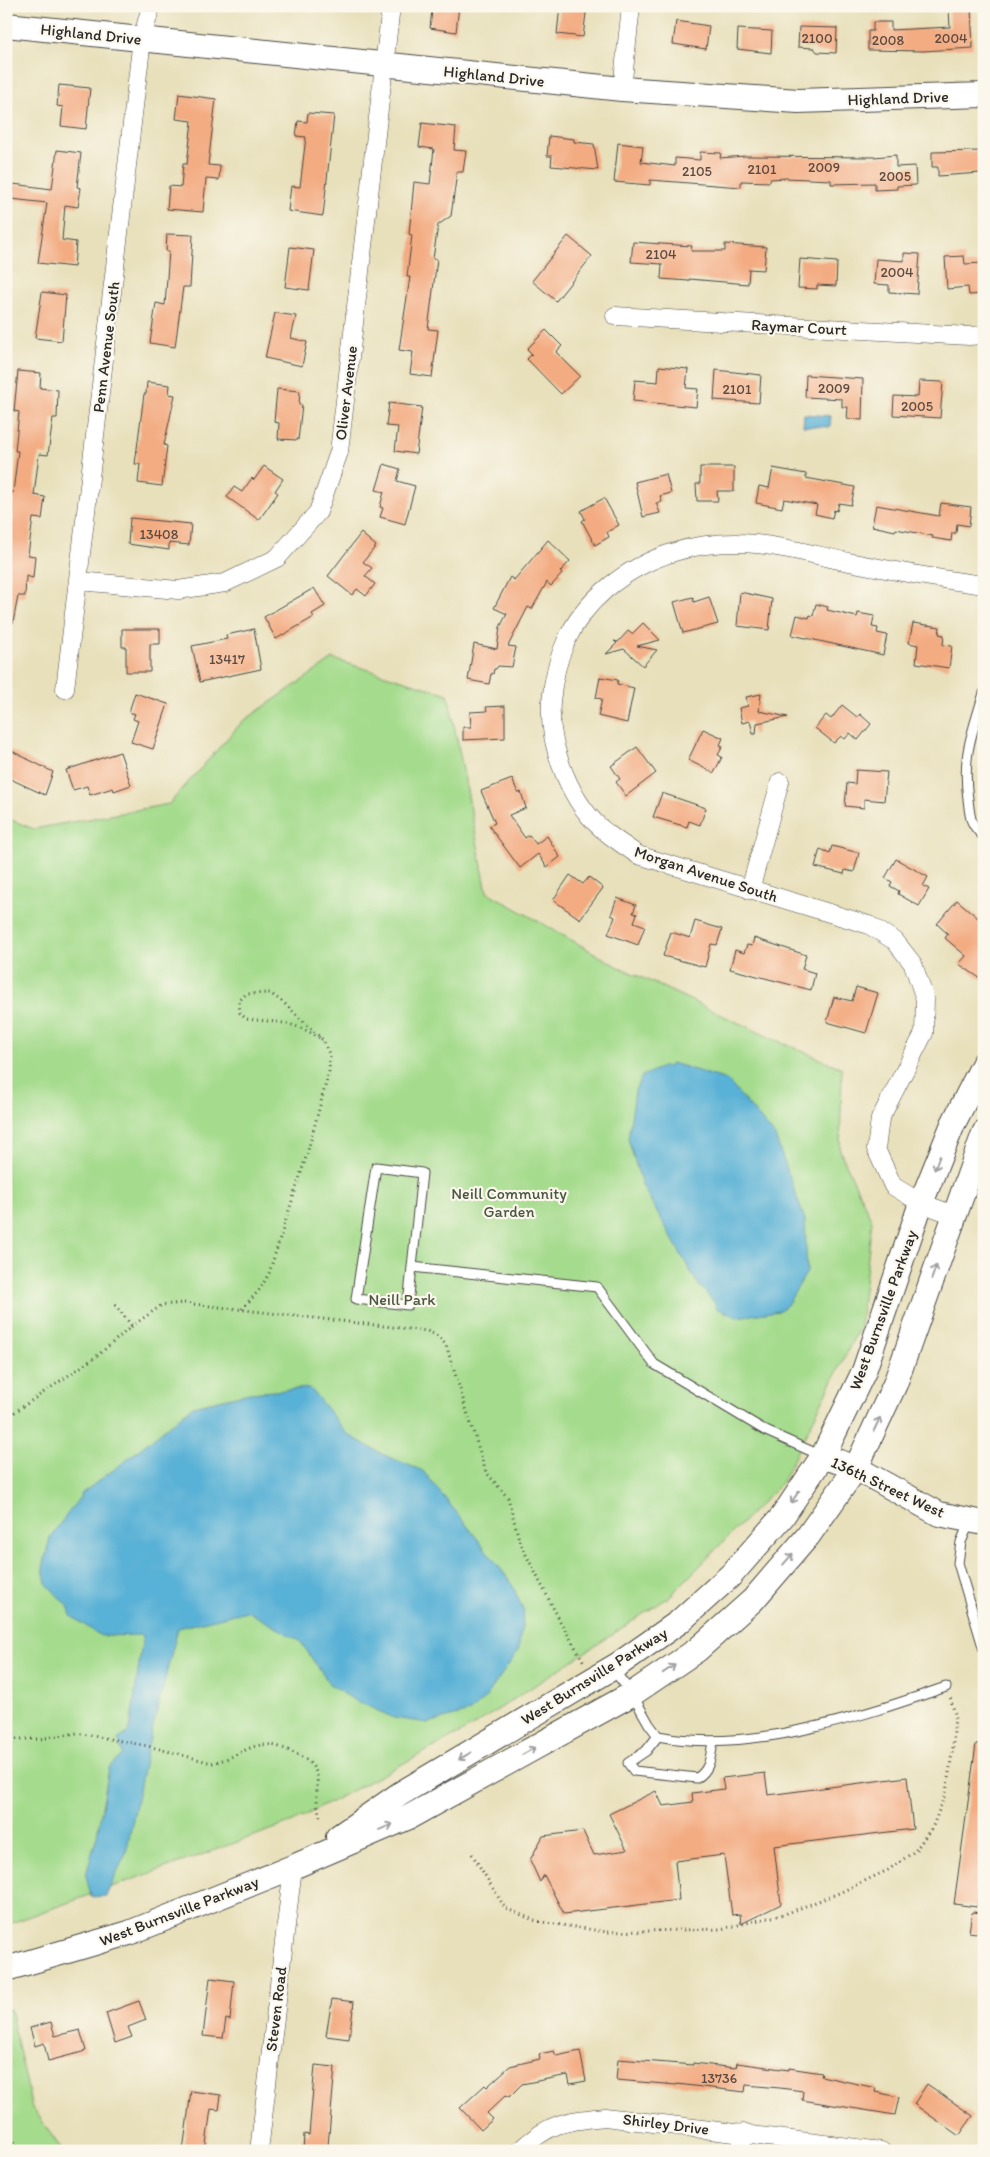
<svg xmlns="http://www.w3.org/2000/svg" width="990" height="2157" font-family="Itim,sans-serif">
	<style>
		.green { fill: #a4db8c; stroke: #68835c }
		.water { fill: #59b1d6; stroke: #426e80 }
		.building { fill: #f3ac82 }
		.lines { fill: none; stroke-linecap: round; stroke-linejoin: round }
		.lane-casing { stroke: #474641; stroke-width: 11 }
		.street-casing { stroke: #474641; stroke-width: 19 }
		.secondary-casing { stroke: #474641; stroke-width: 26 }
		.path { stroke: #474641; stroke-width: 3; stroke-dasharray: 1 4; stroke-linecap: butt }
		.lane { stroke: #fff; stroke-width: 9 }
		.street { stroke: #fff; stroke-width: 18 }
		.secondary { stroke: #fff; stroke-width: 24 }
		.oneway { stroke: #a0a0a0 }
		.labels { text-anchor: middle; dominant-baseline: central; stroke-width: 4.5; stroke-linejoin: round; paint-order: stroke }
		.number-label { font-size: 14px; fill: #5d4b41 }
		.street-label { font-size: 16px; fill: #2b2b2b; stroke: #fbf7ec }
		.park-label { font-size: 16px; fill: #495743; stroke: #fbf7ec }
	</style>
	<rect width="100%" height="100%" fill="#fbf7ec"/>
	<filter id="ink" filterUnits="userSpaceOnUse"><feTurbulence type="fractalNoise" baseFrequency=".02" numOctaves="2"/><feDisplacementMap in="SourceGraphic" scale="10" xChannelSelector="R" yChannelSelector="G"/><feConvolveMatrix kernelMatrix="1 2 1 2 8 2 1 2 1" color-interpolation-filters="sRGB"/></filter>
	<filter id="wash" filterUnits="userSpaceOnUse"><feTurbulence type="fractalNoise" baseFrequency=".0096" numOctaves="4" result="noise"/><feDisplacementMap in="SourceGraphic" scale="20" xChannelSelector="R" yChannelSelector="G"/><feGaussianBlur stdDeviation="1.12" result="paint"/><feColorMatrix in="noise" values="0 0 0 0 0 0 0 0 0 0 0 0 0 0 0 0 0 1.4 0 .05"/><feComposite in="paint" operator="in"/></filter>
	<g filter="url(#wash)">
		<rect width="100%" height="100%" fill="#e8e0bb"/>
		<g class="green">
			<polygon points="333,659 448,694 487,892 617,966 771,1038 842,1068 840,1151 872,1221 860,1326 782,1482 669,1597 470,1728 293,1822 6,1925 6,818 34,829 169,804 242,722"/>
			<polygon points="10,2009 32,2108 63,2151 6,2151 6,2010"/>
		</g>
		<g class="water">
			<polygon points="804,414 831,416 830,427 803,426"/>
			<polygon points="672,1063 727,1080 775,1136 805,1220 807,1272 787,1305 779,1311 737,1317 716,1308 715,1303 697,1283 642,1185 628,1139 635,1091 642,1076 662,1067 670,1066"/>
			<polygon points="310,1388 347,1434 382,1454 423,1471 465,1523 511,1582 524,1612 518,1651 486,1697 470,1712 428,1723 394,1718 354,1700 330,1685 300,1641 247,1611 178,1628 148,1746 126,1853 106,1896 91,1897 86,1875 97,1835 109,1768 123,1754 118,1739 125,1735 130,1729 143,1635 101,1636 71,1616 69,1608 46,1583 43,1568 50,1537 80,1497 81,1494 120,1465 193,1406 249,1393"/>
		</g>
		<g id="blocks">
			<g class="building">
				<polygon points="437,6 459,6 456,32 430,28 432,10 436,11"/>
				<polygon points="560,6 587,6 583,37 557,34"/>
				<polygon points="971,9 973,48 923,51 868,50 868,31 873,31 873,22 891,22 891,30 950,27 949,10"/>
				<polygon points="676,21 709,26 706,49 673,44"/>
				<polygon points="799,27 837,28 836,53 817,52 814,48 798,47"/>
				<polygon points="738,29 772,31 771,53 737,49"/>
				<polygon points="59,85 90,88 86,129 61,126 63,107 57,106"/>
				<polygon points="179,94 216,99 208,165 220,166 219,180 206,179 203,212 167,209 169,186 181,187 183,164 187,164 192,121 176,119"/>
				<polygon points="308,113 334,115 323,216 288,211 291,186 300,187 304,153 306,137 296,136 298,121 307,122"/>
				<polygon points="422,123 456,127 454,150 466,151 463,172 457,172 451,216 438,225 433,259 437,259 428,329 438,330 432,377 410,374 413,352 399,350 410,277 407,277 412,235 409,234 414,182 430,184 434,149 419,147"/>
				<polygon points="549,136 574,139 574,142 594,144 598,170 551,166 552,156 547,156"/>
				<polygon points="618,143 643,146 641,162 675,166 675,158 700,160 700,152 721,153 720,158 745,156 874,157 896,155 896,167 915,166 916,185 897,186 897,189 875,190 875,183 831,184 831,180 786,178 770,179 770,182 741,181 741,187 650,180 650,185 614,182"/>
				<polygon points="57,150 81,153 77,187 81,188 78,207 65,205 62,240 76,242 74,267 38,263 47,203 11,199 13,184 52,189"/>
				<polygon points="981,151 981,173 938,176 938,167 932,167 932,152"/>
				<polygon points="167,234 193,235 190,287 183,287 175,347 150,343 156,303 165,305 169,251 166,251"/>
				<polygon points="568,236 592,256 556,301 532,281"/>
				<polygon points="633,242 692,246 691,251 725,251 725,244 766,247 764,270 749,269 748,284 689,279 689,281 661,279 662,264 631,262"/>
				<polygon points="290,247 314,250 309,290 285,287"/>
				<polygon points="904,253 920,254 917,294 889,292 889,285 874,284 876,259 904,261"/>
				<polygon points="964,256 965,264 984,263 984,294 969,295 968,287 947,289 945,257"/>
				<polygon points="800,259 837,262 836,286 817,285 817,289 798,288"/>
				<polygon points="42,292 66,295 62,341 35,338"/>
				<polygon points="275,313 296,316 291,338 307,342 302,366 265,358"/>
				<polygon points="546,330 562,346 556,352 580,376 561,394 527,359 532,354 527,349"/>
				<polygon points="659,366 688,369 686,388 698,389 696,407 633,401 635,380 658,382"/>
				<polygon points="716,370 761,375 759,403 714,400"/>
				<polygon points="18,371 41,373 40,388 58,390 57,418 53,418 48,455 39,454 34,495 45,497 42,519 33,518 28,555 35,556 33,578 26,576 25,596 18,596 13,623 6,623 6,556 12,515 7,514 10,492 13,493 18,451 15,451 19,412 14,411"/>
				<polygon points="806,375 863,379 862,420 847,419 848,407 842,407 842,399 805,397"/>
				<polygon points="919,381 943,382 940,418 893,415 894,396 918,397"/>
				<polygon points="147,382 170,385 169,394 175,395 164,445 167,446 162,486 138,483 140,464 135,464 144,394 146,394"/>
				<polygon points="277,389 300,391 299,404 302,405 298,440 278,439 279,423 274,422"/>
				<polygon points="389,403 422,407 416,454 395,451 398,427 386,426"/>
				<polygon points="384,464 400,469 397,481 415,486 405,524 380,517 383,508 380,507 384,492 376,490"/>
				<polygon points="264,466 283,479 275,491 278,493 259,520 227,497 234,487 242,492 252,478 254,480"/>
				<polygon points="700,467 734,467 734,491 717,491 718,501 697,501 696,484 700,484"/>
				<polygon points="773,468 806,474 806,478 855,487 851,505 839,503 837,511 834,510 832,518 815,514 817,505 784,499 782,508 756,503 759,486 769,488"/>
				<polygon points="666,474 671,493 660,496 662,502 656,503 660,513 643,517 635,482"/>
				<polygon points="604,498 619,525 607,532 609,537 595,545 582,521 585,519 581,511"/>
				<polygon points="941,503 971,507 969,526 957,524 956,533 952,533 951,541 932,538 933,536 896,529 895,531 872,526 876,505 939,516"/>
				<polygon points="130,518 191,524 189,545 169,543 169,550 128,544"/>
				<polygon points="361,533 376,546 363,562 372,568 365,576 375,584 366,596 357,589 352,595 328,576"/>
				<polygon points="548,540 570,561 560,572 562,574 551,586 547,582 532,609 528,607 508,646 516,647 512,667 498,666 496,669 494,669 493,674 491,674 489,684 468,680 474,644 497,649 500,627 507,614 494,608 510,577 514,580"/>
				<polygon points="314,588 325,606 312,614 314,617 276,639 264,617"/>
				<polygon points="740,592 772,599 769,630 737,626"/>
				<polygon points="693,597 694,602 709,597 718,624 683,633 674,602"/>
				<polygon points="816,604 828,607 827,610 857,617 858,613 874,616 872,627 878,628 877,633 887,635 883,655 792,635 797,615 809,618 810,615 813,616"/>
				<polygon points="643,623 660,640 637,646 657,650 643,666 624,649 606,654 617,643 614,641 618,642 628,631 632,634"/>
				<polygon points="913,623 940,627 939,634 944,635 943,645 952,646 949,668 916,663 918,645 909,643"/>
				<polygon points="122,629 160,629 160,644 150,644 150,672 126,672 126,647 122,647"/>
				<polygon points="254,629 261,669 200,682 192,646 227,639 226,635"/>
				<polygon points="600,677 618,680 617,684 634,688 627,723 598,716 602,699 596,698"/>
				<polygon points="135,693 168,704 153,749 131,742 138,721 133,719 135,714 129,712"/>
				<polygon points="761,694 759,711 788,717 757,723 756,734 753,734 750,721 742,723 739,708 748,706 746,697"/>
				<polygon points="842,705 857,717 860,714 871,724 858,740 850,733 845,739 841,736 834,743 815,728 826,715 831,719"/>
				<polygon points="505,706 505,738 463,740 463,727 471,727 470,712 487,711 486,707"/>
				<polygon points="703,729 723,738 720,745 723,746 718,755 722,757 714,773 688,760"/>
				<polygon points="637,747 656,773 626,796 616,782 620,779 611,766"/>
				<polygon points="6,748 53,772 45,795 6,777"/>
				<polygon points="120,752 131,785 114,791 113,788 90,795 87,786 73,790 66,770"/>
				<polygon points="856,770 887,772 884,801 864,799 864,808 845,806 847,783 855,784"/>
				<polygon points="512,779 518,793 521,792 526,808 509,815 525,838 529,835 536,844 547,836 560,857 547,867 538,854 520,868 489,826 495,823 481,791"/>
				<polygon points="662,793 706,808 700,825 689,821 687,827 653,817"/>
				<polygon points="832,846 859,853 854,872 845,870 844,874 815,867 820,849 830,853"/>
				<polygon points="896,859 928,877 923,886 929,889 919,906 898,894 899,891 890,886 892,882 885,878"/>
				<polygon points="570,875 583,884 589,877 603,888 580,919 553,900"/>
				<polygon points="617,898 636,905 633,913 637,914 634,922 645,926 638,945 608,934 615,917 611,915"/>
				<polygon points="957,900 984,923 984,981 959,964 966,956 945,938 948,934 937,924"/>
				<polygon points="695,921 722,929 717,945 711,944 705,967 663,956 671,932 690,938"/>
				<polygon points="754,938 806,955 802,969 815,973 811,990 730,969 735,950 744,953 747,945 752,946"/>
				<polygon points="856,987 878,993 866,1033 827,1022 834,997 852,1001"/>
				<polygon points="976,1744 984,1744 984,1854 977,1907 954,1904"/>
				<polygon points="765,1773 768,1795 907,1777 913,1829 774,1846 781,1904 741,1924 740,1914 732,1915 724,1855 675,1861 679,1900 564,1914 544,1875 540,1882 530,1860 543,1836 583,1831 594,1855 627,1850 609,1814 656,1791 663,1806 693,1802 692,1793 724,1789 722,1778"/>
				<polygon points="972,1912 984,1913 984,1934 969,1932"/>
				<polygon points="210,1978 234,1981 230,2020 226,2019 223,2038 203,2036"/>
				<polygon points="332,1999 354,2002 349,2039 326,2036"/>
				<polygon points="139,2001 146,2020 128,2027 132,2037 115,2043 106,2013"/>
				<polygon points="51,2022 55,2036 80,2030 86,2051 48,2061 44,2043 35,2046 30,2028"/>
				<polygon points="554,2051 556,2056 580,2051 586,2081 570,2084 568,2075 522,2084 509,2097 506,2095 487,2113 493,2119 481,2130 460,2108 485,2085 487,2087 510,2066 540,2059 539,2054"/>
				<polygon points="618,2059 693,2065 693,2063 736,2068 737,2063 789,2070 789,2068 822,2073 821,2076 876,2088 875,2092 899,2097 895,2115 802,2100 803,2091 780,2088 746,2085 745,2092 677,2084 677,2085 616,2080"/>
				<polygon points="315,2065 335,2067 328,2146 325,2146 324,2151 303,2151 304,2134 309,2135"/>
				<polygon points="927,2084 973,2116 959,2136 914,2104"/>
				<polygon points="191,2091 221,2095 219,2110 211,2109 205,2151 183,2151"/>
			</g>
		</g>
	</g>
	<g filter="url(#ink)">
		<use href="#blocks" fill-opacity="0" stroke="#474641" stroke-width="1"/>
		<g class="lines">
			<defs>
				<g id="lane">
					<path d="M984,693c-12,41 -22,62 -16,106 2,16 1,23 13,35l3,-1"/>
					<polyline points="412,1267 408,1305 356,1299 376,1167 422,1173 412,1267 597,1287 654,1364 766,1431 822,1456"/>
					<polyline points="970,1521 961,1542 958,1563 984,1650"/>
					<path d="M612,1668l20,26 17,30 9,12c92,18 201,-19 288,-49"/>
					<path d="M658,1736l-12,15 -18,12 6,8 63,7c14,-9 13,-21 16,-36"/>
				</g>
				<g id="street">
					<polyline points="622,89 631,6"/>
					<polyline points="615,316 969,336 984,335"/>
					<polyline points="79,581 178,590 225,583 277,558 318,512 339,452 391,6"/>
					<polyline points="65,689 142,39 151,6"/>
					<polyline points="750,890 780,782"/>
					<path d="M954,1215l-33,-12 -28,-17 -17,-37 4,-30 44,-86 1,-34 -12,-35 -18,-23 -26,-16 -231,-70c-10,-7 -21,-14 -31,-22 -36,-27 -59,-87 -56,-131 4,-45 19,-82 54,-112 42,-36 96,-51 151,-46 31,3 63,12 93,18 45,9 89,17 135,23"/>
					<polyline points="259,2151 293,1867"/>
					<path d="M519,2151c31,-29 46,-30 86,-34l276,34"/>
					<polyline points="741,2151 743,2133"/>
				</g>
				<g id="secondary">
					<polyline points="6,25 622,89 798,101 984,95"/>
					<polyline points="823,1456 856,1468 939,1514 984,1523"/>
					<polyline points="338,1837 400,1794 619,1664 679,1622 731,1575 782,1517 823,1456 864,1371 921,1203 953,1124 984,1063"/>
					<polyline points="6,1969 129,1933 293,1867 409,1817 632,1694 697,1650 753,1600 808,1536 856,1468 895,1384 984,1133"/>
				</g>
			</defs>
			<use href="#lane" class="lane-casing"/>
			<use href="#street" class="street-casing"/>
			<use href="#secondary" class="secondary-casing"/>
			<g class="path">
				<polyline points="115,1305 132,1326"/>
				<path d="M242,1309l19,-21 8,-15 38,-119 22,-82 1,-16 -7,-16 -39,-37 -14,-10 -24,1 -7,7 1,12 6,6c34,4 46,1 77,21"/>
				<polyline points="6,1418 97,1356 132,1326 162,1305 184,1303 427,1331 438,1336 446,1345 486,1472 508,1498 520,1543 560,1621 585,1664"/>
				<path d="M6,1739h33l38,-6 71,13 64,17c37,-8 42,-31 84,-9 7,3 16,9 20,18 3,6 0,19 1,27 0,6 2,13 3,19"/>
				<polyline points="472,1854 505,1908 536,1921 607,1932 721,1929 785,1914 839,1893 888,1870 915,1851 933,1826 946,1792 953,1747 955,1714 950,1697"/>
				<polyline points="6,2129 20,2151"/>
			</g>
			<use href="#lane" class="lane"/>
			<use href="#street" class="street"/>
			<use href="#secondary" class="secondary"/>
		</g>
		<defs><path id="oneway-shaft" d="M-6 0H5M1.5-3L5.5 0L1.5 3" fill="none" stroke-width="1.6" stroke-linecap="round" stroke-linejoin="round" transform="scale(1.25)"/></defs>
		<g class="oneway">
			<use href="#oneway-shaft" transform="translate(937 1163) rotate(111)"/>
			<use href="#oneway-shaft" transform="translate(934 1272) rotate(-71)"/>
			<use href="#oneway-shaft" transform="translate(877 1424) rotate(-65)"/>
			<use href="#oneway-shaft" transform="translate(795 1497) rotate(124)"/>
			<use href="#oneway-shaft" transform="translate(788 1559) rotate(-49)"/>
			<use href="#oneway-shaft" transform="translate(669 1669) rotate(-34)"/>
			<use href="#oneway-shaft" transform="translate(529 1751) rotate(-29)"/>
			<use href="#oneway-shaft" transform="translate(465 1756) rotate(149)"/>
			<use href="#oneway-shaft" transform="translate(386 1827) rotate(-23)"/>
		</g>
	</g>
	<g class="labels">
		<g class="number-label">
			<text x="817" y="38">2100</text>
			<text x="951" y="38">2004</text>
			<text x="888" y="40">2008</text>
			<text x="824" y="167">2009</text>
			<text x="762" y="169">2101</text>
			<text x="697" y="171">2105</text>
			<text x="895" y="176">2005</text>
			<text x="661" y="254">2104</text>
			<text x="897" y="272">2004</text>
			<text x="834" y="388">2009</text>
			<text x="737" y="389">2101</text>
			<text x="917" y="406">2005</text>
			<text x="159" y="534">13408</text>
			<text x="227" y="659">13417</text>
			<text x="719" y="2078">13736</text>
		</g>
		<g class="street-label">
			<text transform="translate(91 34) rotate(6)">Highland Drive</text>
			<text transform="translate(494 76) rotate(6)">Highland Drive</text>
			<text transform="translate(898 98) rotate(-2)">Highland Drive</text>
			<text transform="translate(799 327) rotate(3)">Raymar Court</text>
			<text transform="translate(106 347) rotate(-83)">Penn Avenue South</text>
			<text transform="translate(346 393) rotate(-83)">Oliver Avenue</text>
			<text transform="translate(706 874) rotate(18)">Morgan Avenue South</text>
			<text transform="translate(883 1310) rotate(-70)">West Burnsville Parkway</text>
			<text transform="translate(888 1487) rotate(25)">136th Street West</text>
			<text transform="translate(594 1676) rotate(-32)">West Burnsville Parkway</text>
			<text transform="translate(179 1911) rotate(-21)">West Burnsville Parkway</text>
			<text transform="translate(276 2009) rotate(-83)">Steven Road</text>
			<text transform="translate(666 2124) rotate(7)">Shirley Drive</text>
		</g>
		<g class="park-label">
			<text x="509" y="1193">Neill Community<tspan x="509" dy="18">Garden</tspan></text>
			<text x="402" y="1299">Neill Park</text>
		</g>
	</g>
	<rect width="990" height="2157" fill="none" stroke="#fbf7ec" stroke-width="25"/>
</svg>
